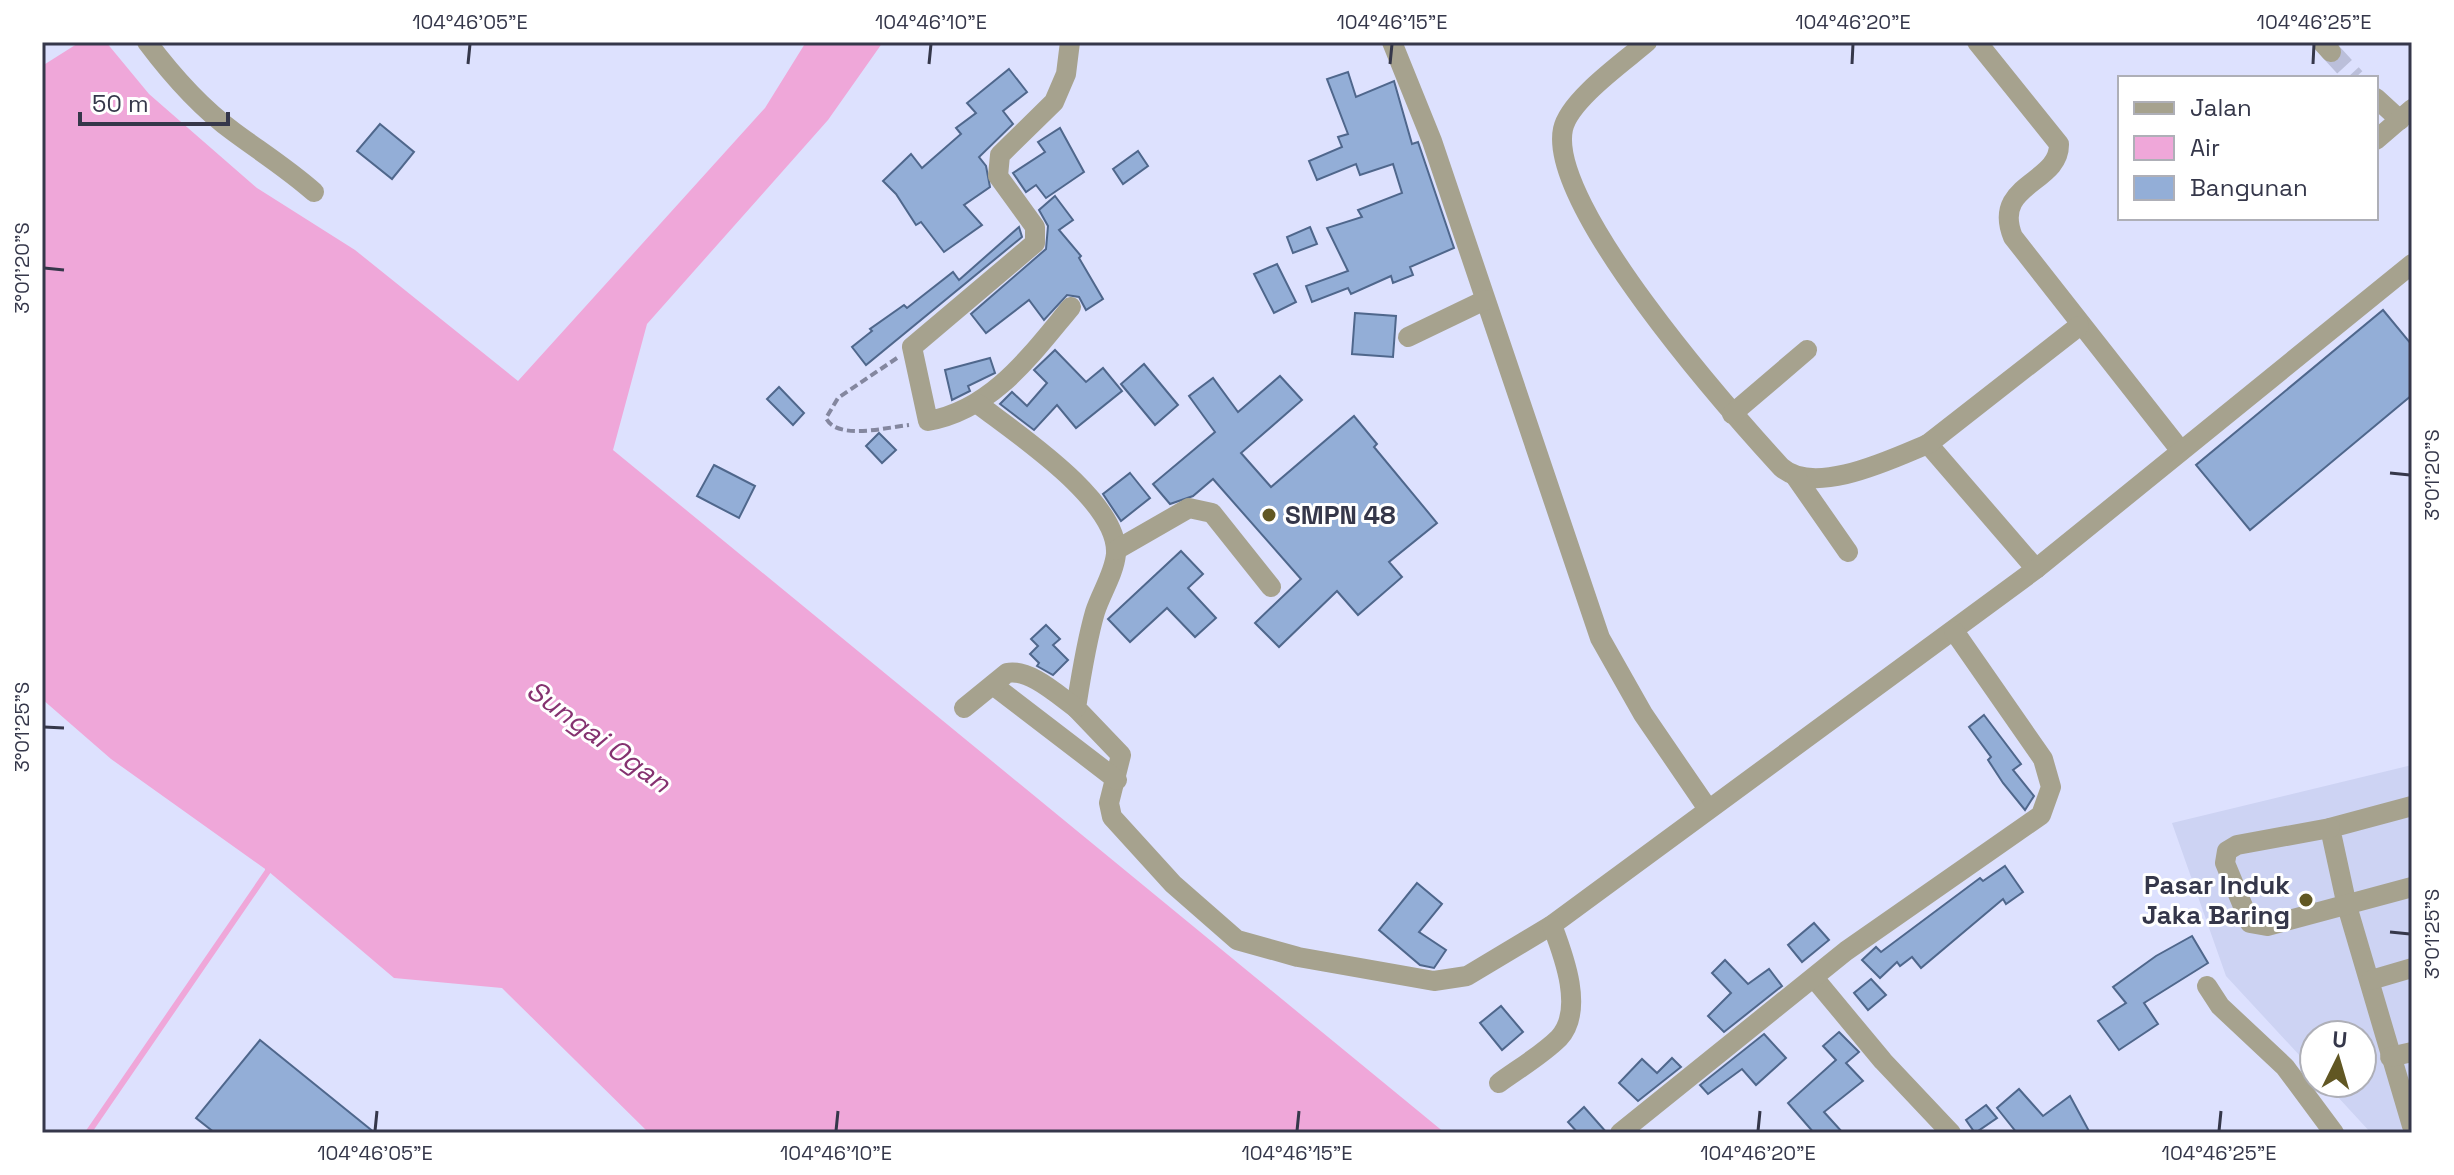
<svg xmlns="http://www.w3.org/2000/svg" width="2454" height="1175" font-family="'Space Grotesk',sans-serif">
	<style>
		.built { fill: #cdd3f3 }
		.water { fill: #efa7d9 }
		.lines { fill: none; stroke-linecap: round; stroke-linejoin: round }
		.stream { stroke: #efa7d9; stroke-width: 6 }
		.building { fill: #93aed7; stroke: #4f678c; stroke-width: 2 }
		.minor-tunnel { stroke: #bbbfda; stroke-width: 20; stroke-dasharray: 20 10; stroke-linecap: butt }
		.path { stroke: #84879f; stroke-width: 4; stroke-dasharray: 8 4; stroke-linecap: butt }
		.minor { stroke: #a6a28e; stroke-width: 20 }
		.ticks { fill: none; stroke: #35374a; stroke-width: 3 }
		.poi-dot { fill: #615723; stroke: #fff; stroke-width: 3 }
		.labels { text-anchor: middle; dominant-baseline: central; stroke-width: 6; stroke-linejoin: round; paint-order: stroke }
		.poi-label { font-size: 26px; font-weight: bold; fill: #35374a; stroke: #fff; text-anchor: start }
		.water-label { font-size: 28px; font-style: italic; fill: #853270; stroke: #fff }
		.neatline { fill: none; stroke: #35374a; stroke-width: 3 }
		.ticks-label { font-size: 20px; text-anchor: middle; fill: #35374a }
	</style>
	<rect width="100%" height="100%" fill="#dde1fe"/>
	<polygon class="built" points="2412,765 2412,1133 2371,1133 2325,1083 2362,1083 2362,1035 2314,1035 2314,1071 2226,976 2172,823"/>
	<polygon class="water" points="80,42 106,42 149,94 257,188 355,250 518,381 765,108 806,42 883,42 828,120 647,324 613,450 1445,1133 649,1133 502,988 394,978 268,871 111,759 42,699 42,66"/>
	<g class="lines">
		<polyline class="stream" points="88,1133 268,871 268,865"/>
	</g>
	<g class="building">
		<polygon points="1009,69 1027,92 1003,111 1013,124 979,157 986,166 990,187 964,205 982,225 944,252 921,222 916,225 896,194 883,181 911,154 922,168 961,134 956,128 976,113 967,103"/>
		<polygon points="1348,72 1356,97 1394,81 1412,144 1418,142 1454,248 1410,267 1413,275 1393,283 1391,276 1351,294 1348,288 1312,302 1306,286 1348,271 1327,228 1362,217 1358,210 1402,193 1393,164 1360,175 1356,164 1317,180 1309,161 1342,147 1338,137 1348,134 1327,79"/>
		<polygon points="380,124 414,152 392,179 357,151"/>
		<polygon points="1060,128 1084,172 1046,198 1036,185 1026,192 1013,173 1045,152 1038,142"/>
		<polygon points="1138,151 1148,166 1123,184 1113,169"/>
		<polygon points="1055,196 1073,220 1059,230 1081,256 1079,258 1103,299 1086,310 1079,297 1067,295 1044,320 1029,300 986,333 971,314 1046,249 1048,226 1039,210"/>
		<polygon points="1019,227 1022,237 866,365 852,347 872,331 870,329 904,305 907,308 953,272 959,280"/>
		<polygon points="1310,227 1317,244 1293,253 1287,237"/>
		<polygon points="1277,264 1296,302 1274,313 1254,274"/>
		<polygon points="2383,310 2412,345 2412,395 2250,530 2196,465"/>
		<polygon points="1355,313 1396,316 1393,357 1352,354"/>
		<polygon points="1055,350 1086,382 1103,368 1122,391 1076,428 1057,405 1034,430 1000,404 1012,392 1027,406 1047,383 1034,370"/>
		<polygon points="990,358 995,373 968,386 970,391 952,400 945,370"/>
		<polygon points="1144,364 1178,405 1155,425 1121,384"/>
		<polygon points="1280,376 1302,400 1241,453 1271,487 1354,416 1377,444 1374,447 1437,523 1389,562 1402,577 1358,615 1337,591 1279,647 1255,623 1301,579 1213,479 1193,496 1170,504 1153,484 1215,432 1189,396 1213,378 1238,412"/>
		<polygon points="779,387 804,413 793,425 767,399"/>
		<polygon points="879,433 896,450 882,463 866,446"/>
		<polygon points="714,465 755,486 739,518 697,496"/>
		<polygon points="1130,473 1150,498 1121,521 1103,494"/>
		<polygon points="1181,551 1203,574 1188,588 1216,618 1195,637 1167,608 1130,642 1108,619"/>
		<polygon points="1046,625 1060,639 1053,645 1068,660 1053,675 1037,666 1039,663 1030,654 1038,646 1031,639"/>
		<polygon points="1984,715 2021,764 2013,770 2034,796 2025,810 2003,783 1988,760 1991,757 1969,727"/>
		<polygon points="2005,866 2023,892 2006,904 2003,899 1921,968 1912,957 1900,966 1897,962 1880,978 1862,960 1876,947 1881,952 1980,878 1983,881"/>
		<polygon points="1417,883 1442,904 1419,932 1446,950 1434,968 1420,965 1379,930"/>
		<polygon points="1814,923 1829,940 1802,962 1788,945"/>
		<polygon points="2192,936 2208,963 2144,1003 2158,1024 2119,1050 2098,1021 2126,1003 2113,987 2156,956"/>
		<polygon points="1725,960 1748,984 1769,969 1782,986 1724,1032 1708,1016 1731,993 1712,973"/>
		<polygon points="1871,979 1886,995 1868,1010 1854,993"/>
		<polygon points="1501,1006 1523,1032 1502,1050 1480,1023"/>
		<polygon points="1839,1032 1859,1052 1846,1063 1863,1081 1824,1112 1843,1133 1814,1133 1788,1103 1836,1060 1823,1046"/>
		<polygon points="1764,1034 1786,1058 1756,1085 1742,1069 1708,1094 1700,1085"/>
		<polygon points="260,1040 375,1133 215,1133 196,1118"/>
		<polygon points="1672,1058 1681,1067 1638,1101 1619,1083 1642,1059 1657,1073"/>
		<polygon points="2019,1089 2043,1116 2070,1096 2090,1133 2017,1133 1997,1108"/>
		<polygon points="1986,1105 1997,1118 1975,1133 1966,1120"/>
		<polygon points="1584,1107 1607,1133 1578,1133 1568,1122"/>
	</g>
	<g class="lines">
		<polyline class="minor-tunnel" points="2331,52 2355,78"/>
		<path class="path" d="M897,358l-59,40 -12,20c11,23 62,9 83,7"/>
		<g class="minor">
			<path d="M147,42c24,32 54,66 87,90 27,20 54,37 80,60"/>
			<path d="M1070,42l-4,32 -12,28 -54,53 -2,21 37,51v16l-123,104 16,74c64,-11 103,-66 143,-114"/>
			<polyline points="1392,42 1432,141 1600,638 1643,714 1708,809"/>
			<path d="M1647,42c-22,19 -78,58 -84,87 -16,76 165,280 218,338 33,30 111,-8 147,-23l108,125"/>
			<path d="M1977,42l82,102c1,40 -68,39 -46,93l168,214"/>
			<polyline points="2322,42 2331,52"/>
			<polyline points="2376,98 2400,120"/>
			<polyline points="2376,140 2412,109"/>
			<polyline points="1408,337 1485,300"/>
			<path d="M978,404c39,30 141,97 138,150 -2,20 -15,39 -21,58 -9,31 -14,64 -19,96l45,47 -12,48 3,14 61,67 64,56 61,17 136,24 33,-5 85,-51 484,-356 376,-305"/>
			<polyline points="1732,414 1807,350"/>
			<polyline points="1928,444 2079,326"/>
			<polyline points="1795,476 1848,552"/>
			<polyline points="1116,550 1189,508 1212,513 1271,587"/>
			<polyline points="993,685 1117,780"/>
			<path d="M964,708l43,-35c22,-5 52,23 69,35"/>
			<polyline points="2412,806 2330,828 2347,906 2412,1126"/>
			<polyline points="2330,828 2237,845 2227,851 2225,863 2250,923 2267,926 2412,887"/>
			<polyline points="1814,978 1883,1061 1951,1133"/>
			<polyline points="2371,980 2412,968"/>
			<polyline points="2207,986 2220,1006 2285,1067 2334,1133"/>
			<polyline points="2390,1057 2412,1052"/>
			<path d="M1499,1083c19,-14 43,-28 60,-45 26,-28 4,-84 -7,-113"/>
			<polyline points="1620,1133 1846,951 2041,815 2051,787 2043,759 1954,631"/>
		</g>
	</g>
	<path class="ticks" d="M468,64l2,-20M929,64l2,-20M1390,64l2,-20M1852,64l1,-20M2313,64l1,-20M44,268l20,2M2390,473l20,2M44,727l20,1M2390,932l20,2M375,1131l2,-20M836,1131l2,-20M1297,1131l2,-20M1758,1131l2,-20M2219,1131l2,-20"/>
	<g class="poi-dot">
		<circle cx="1269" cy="515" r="8"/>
		<circle cx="2306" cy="900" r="8"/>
	</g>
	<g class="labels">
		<g class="poi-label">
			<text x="1285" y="515">SMPN 48</text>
			<text x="2290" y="885" text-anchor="end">Pasar Induk<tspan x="2290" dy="30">Jaka Baring</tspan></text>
		</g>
		<g class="water-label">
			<text transform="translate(599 736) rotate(36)">Sungai Ogan</text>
		</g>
	</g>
	<rect width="2454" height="1175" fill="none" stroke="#ffffff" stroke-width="88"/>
	<rect x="2118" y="76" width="260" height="144" fill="#ffffff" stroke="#aeafb7" stroke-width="2"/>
	<rect x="2134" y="102" width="40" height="12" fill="#a6a28e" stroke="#aeafb7" stroke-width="2"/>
	<text x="2190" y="116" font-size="24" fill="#35374a">Jalan</text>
	<rect x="2134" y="136" width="40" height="24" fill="#efa7d9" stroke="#aeafb7" stroke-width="2"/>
	<text x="2190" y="156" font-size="24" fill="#35374a">Air</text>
	<rect x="2134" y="176" width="40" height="24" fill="#93aed7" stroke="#aeafb7" stroke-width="2"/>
	<text x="2190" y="196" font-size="24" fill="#35374a">Bangunan</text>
	<g transform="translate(2338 1059) rotate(5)"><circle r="38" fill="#ffffff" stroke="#aeafb7" stroke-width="2"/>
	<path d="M0-6L14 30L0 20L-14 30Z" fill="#615723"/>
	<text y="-12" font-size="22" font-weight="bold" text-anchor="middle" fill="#35374a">U</text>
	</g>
	<path d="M80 112v12h148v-12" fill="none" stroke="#35374a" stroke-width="4"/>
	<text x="92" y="112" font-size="24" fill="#35374a" stroke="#ffffff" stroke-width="6" paint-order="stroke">50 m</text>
	<rect x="44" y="44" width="2366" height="1087" class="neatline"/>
	<g class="ticks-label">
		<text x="470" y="29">104°46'05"E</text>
		<text x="931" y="29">104°46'10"E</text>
		<text x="1392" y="29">104°46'15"E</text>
		<text x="1853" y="29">104°46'20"E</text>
		<text x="2314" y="29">104°46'25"E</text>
		<text transform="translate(22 268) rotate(-90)" y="7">3°01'20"S</text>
		<text transform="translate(2432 475) rotate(-90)" y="7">3°01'20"S</text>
		<text transform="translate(22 727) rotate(-90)" y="7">3°01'25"S</text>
		<text transform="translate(2432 934) rotate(-90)" y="7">3°01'25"S</text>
		<text x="375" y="1160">104°46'05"E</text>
		<text x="836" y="1160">104°46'10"E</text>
		<text x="1297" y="1160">104°46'15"E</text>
		<text x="1758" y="1160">104°46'20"E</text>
		<text x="2219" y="1160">104°46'25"E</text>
	</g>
</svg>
